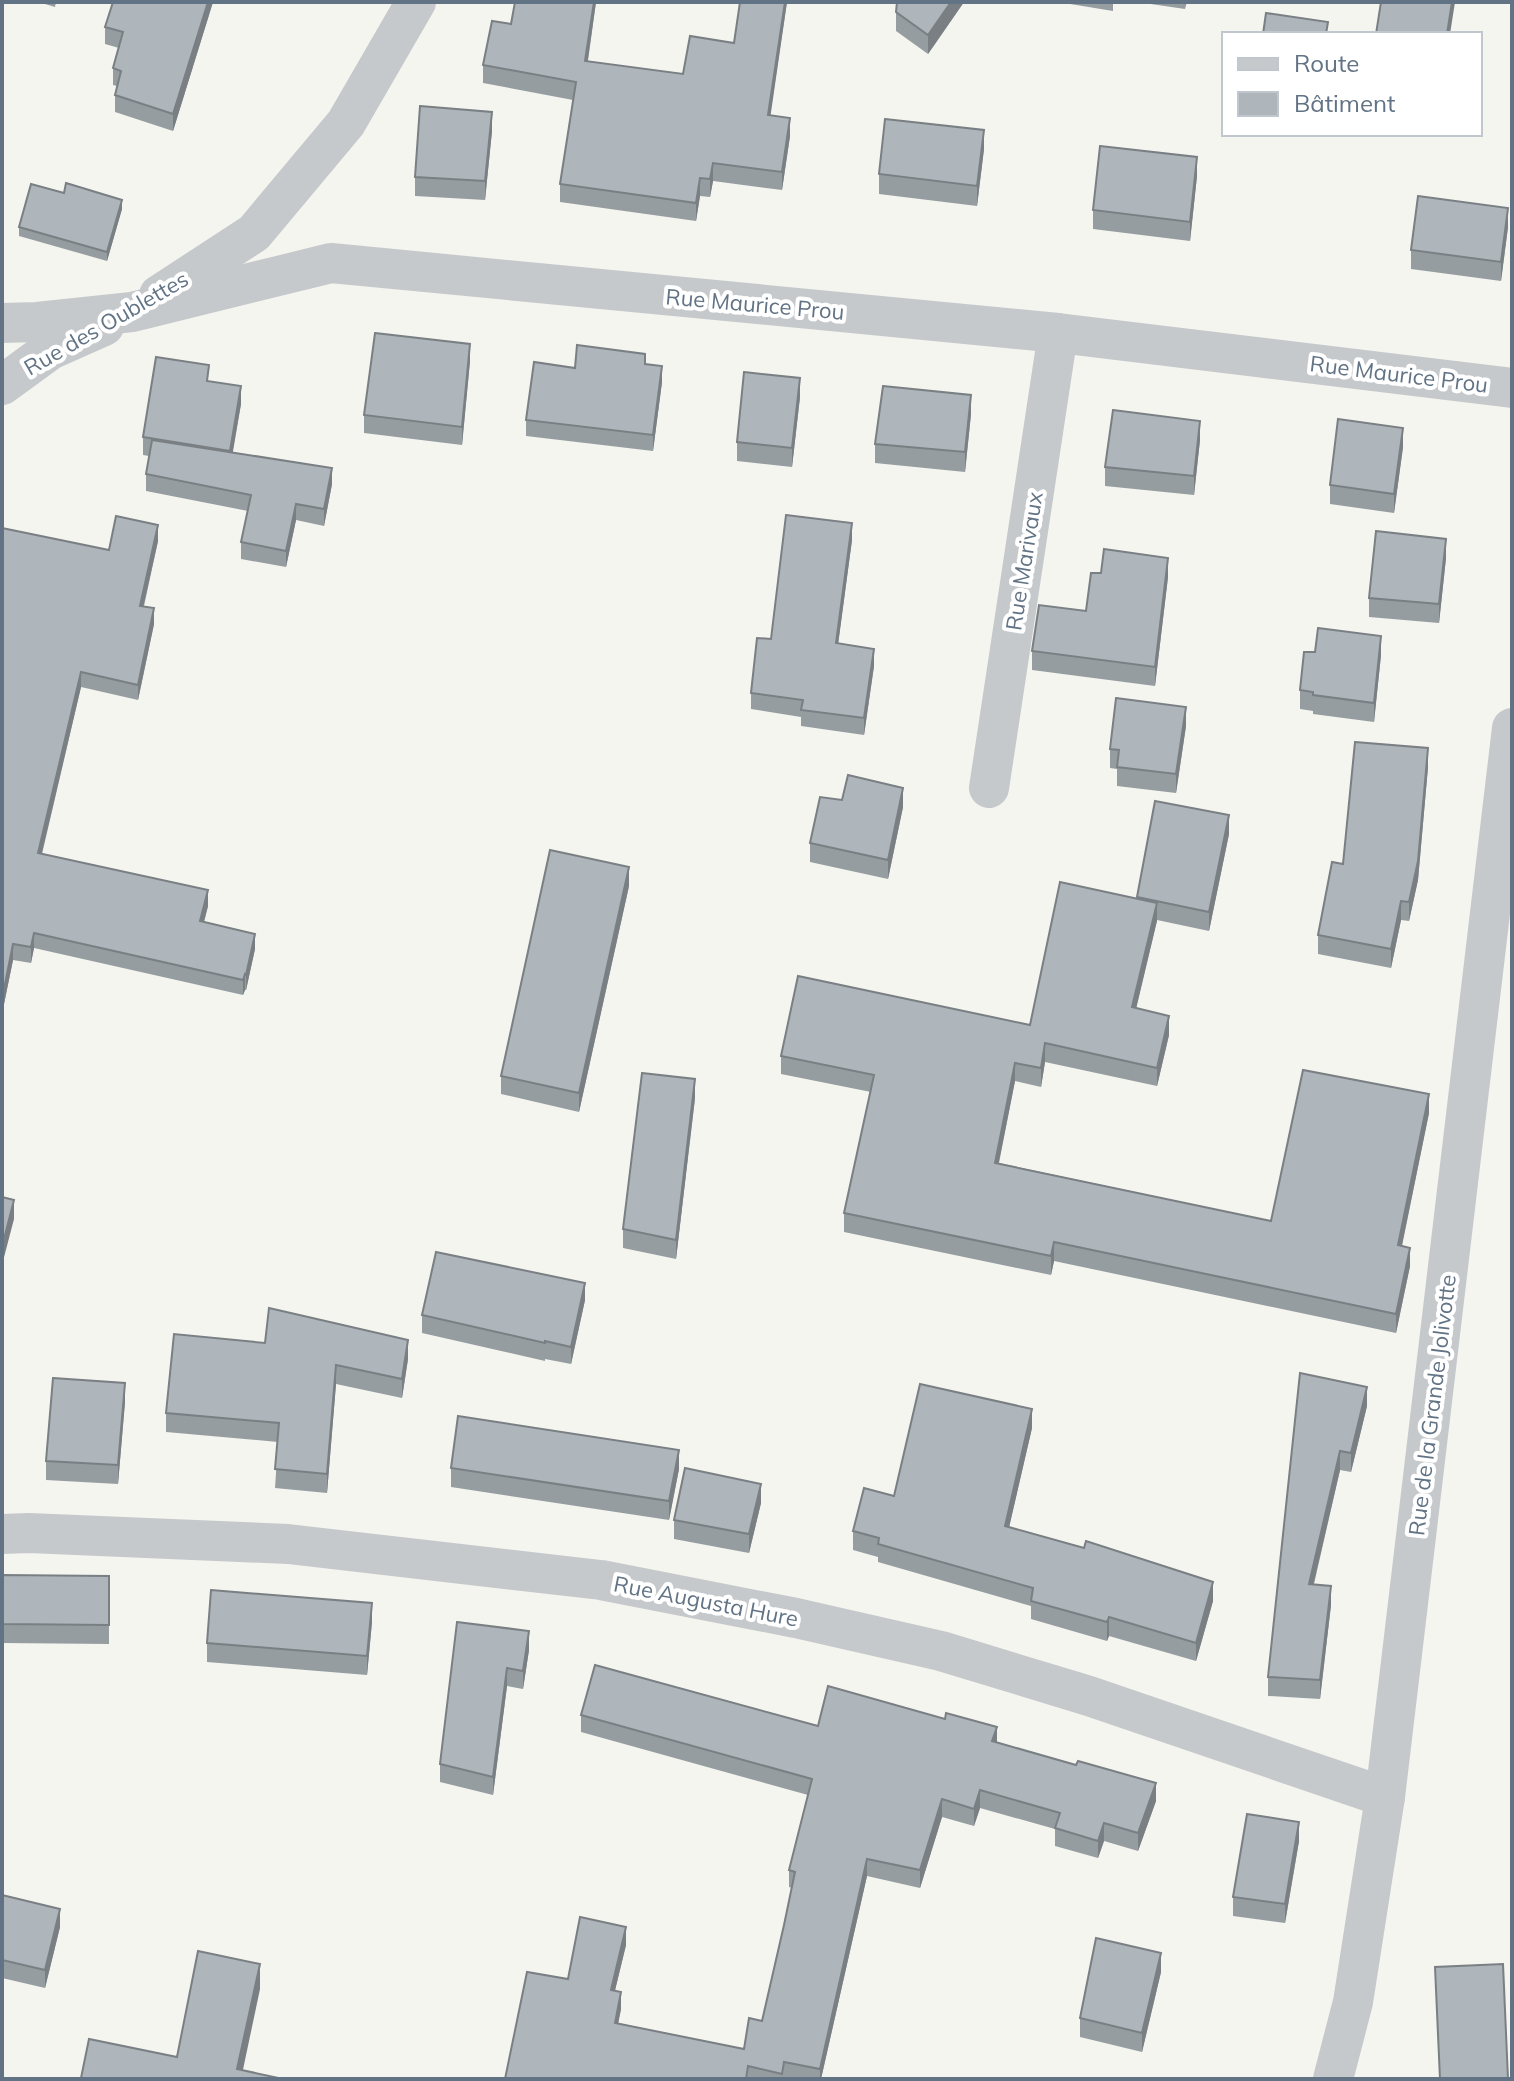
<svg xmlns="http://www.w3.org/2000/svg" width="1514" height="2081" font-family="Mulish,sans-serif">
	<style>
		.lines { fill: none; stroke-linecap: round; stroke-linejoin: round }
		.minor { stroke: #c6c9cc; stroke-width: 40 }
		.wall { fill: #969da1 }
		.shaded-wall { fill: #7a7f83 }
		.building { fill: #aeb6bb; stroke: #7a7f83; stroke-width: 2 }
		.labels { text-anchor: middle; dominant-baseline: central; stroke-width: 8; stroke-linejoin: round; paint-order: stroke }
		.street-label { font-size: 22px; fill: #617384; stroke: #fff }
	</style>
	<rect width="100%" height="100%" fill="#f5f5f0"/>
	<g class="lines">
		<g class="minor">
			<polyline points="159,295 254,233 346,123 416,2"/>
			<polyline points="2,323 37,322 132,312 331,263 1058,333 1512,388"/>
			<polyline points="2,385 50,350 104,326"/>
			<polyline points="989,788 1058,333"/>
			<polyline points="2,1534 29,1533 288,1544 601,1580 796,1618 941,1651 1089,1696 1385,1797"/>
			<polyline points="1333,2079 1353,2002 1385,1797 1512,728"/>
		</g>
	</g>
	<g class="wall">
		<polygon points="38,2 56,2 55,7"/>
		<polygon points="213,2 173,131 115,112 115,95 117,86 113,85 113,68 119,48 105,44 105,27"/>
		<polygon points="515,2 596,2 588,61 683,74 734,43 740,2 787,2 770,115 790,136 782,190 713,181 710,197 700,196 696,221 560,202 560,184 573,100 483,83 483,65 511,24"/>
		<polygon points="964,2 928,54 896,31 896,12"/>
		<polygon points="1064,2 1113,2 1113,11 1064,3"/>
		<polygon points="1137,2 1187,2 1185,9"/>
		<polygon points="492,131 485,200 415,196 415,177"/>
		<polygon points="984,149 977,206 879,194 879,174"/>
		<polygon points="1197,176 1190,241 1093,229 1093,210"/>
		<polygon points="64,193 122,209 107,261 19,236 19,227"/>
		<polygon points="1508,227 1501,281 1411,269 1411,250"/>
		<polygon points="470,361 462,445 364,433 364,415"/>
		<polygon points="575,368 662,382 653,451 526,436 526,420"/>
		<polygon points="209,381 241,404 232,453 332,484 324,526 296,520 286,567 241,559 241,542 248,511 146,491 146,474 149,456 143,455 143,437"/>
		<polygon points="800,397 792,467 737,461 737,442"/>
		<polygon points="971,414 965,472 875,463 875,444"/>
		<polygon points="1200,440 1194,495 1105,486 1105,467"/>
		<polygon points="1403,447 1394,513 1330,504 1330,485"/>
		<polygon points="2,528 109,550 158,541 144,606 154,624 138,700 81,687 42,854 208,906 204,922 255,949 246,990 245,990 243,995 34,948 31,963 13,960 4,1004 2,1004"/>
		<polygon points="852,540 838,644 874,666 864,735 801,726 801,717 751,709 751,693 771,639"/>
		<polygon points="1446,558 1439,623 1369,617 1369,598"/>
		<polygon points="1101,573 1168,577 1155,686 1032,670 1032,651 1086,611"/>
		<polygon points="1381,655 1374,722 1313,714 1313,711 1300,709 1300,690"/>
		<polygon points="1186,726 1176,793 1117,786 1117,769 1110,768 1110,749"/>
		<polygon points="1428,767 1418,880 1409,921 1401,920 1391,968 1318,954 1318,935 1343,864"/>
		<polygon points="903,807 888,879 810,862 810,843"/>
		<polygon points="1229,834 1209,931 1157,920 1136,1008 1169,1035 1157,1086 1045,1062 1041,1087 1015,1081 999,1163 1271,1221 1429,1113 1402,1246 1410,1266 1396,1333 1054,1261 1051,1275 844,1232 844,1213 871,1092 781,1074 781,1056 1030,1025 1137,898"/>
		<polygon points="629,886 579,1112 501,1094 501,1076"/>
		<polygon points="695,1098 676,1259 623,1248 623,1229"/>
		<polygon points="585,1300 571,1364 545,1359 545,1361 422,1333 422,1315"/>
		<polygon points="174,1334 408,1359 402,1398 336,1384 327,1493 275,1488 278,1442 166,1432 166,1413"/>
		<polygon points="1300,1373 1367,1406 1351,1472 1340,1470 1314,1584 1331,1605 1320,1699 1268,1696 1268,1677"/>
		<polygon points="125,1402 118,1484 46,1480 46,1461"/>
		<polygon points="1032,1428 1009,1527 1213,1601 1196,1661 1109,1636 1107,1641 1031,1619 1031,1606 878,1562 878,1557 853,1550 853,1531 894,1496"/>
		<polygon points="451,1468 679,1469 669,1520 451,1487"/>
		<polygon points="761,1503 749,1553 674,1539 674,1520"/>
		<polygon points="2,1575 109,1576 109,1644 2,1643"/>
		<polygon points="372,1622 367,1675 207,1662 207,1643"/>
		<polygon points="457,1622 529,1650 523,1689 507,1686 493,1795 440,1782 440,1764"/>
		<polygon points="581,1715 818,1726 997,1743 1156,1801 1138,1851 1104,1841 1098,1858 1055,1846 1055,1829 980,1808 974,1826 942,1817 920,1888 867,1876 821,2079 505,2079 568,1979 626,1945 615,1990 621,2009 618,2023 744,2049 762,2021 792,1888 789,1887 789,1870 808,1795 581,1732"/>
		<polygon points="1299,1841 1285,1923 1233,1916 1233,1897"/>
		<polygon points="2,1895 60,1927 45,1988 2,1978"/>
		<polygon points="1161,1972 1142,2052 1080,2037 1080,2018"/>
	</g>
	<g class="shaded-wall">
		<polygon points="208,2 213,2 173,131 173,114"/>
		<polygon points="594,2 596,2 585,79 585,61"/>
		<polygon points="785,2 787,2 768,133 768,115"/>
		<polygon points="951,2 964,2 928,54 928,35"/>
		<polygon points="1452,2 1455,2 1450,34 1447,34"/>
		<polygon points="492,112 492,131 485,200 485,181"/>
		<polygon points="790,118 790,136 782,190 782,172"/>
		<polygon points="984,130 984,149 977,206 977,186"/>
		<polygon points="1197,157 1197,176 1190,241 1190,222"/>
		<polygon points="713,163 713,181 710,197 710,179"/>
		<polygon points="700,178 700,196 696,221 696,203"/>
		<polygon points="122,200 122,209 107,261 107,252"/>
		<polygon points="1508,208 1508,227 1501,281 1501,262"/>
		<polygon points="470,344 470,361 462,445 462,427"/>
		<polygon points="662,366 662,382 653,451 653,435"/>
		<polygon points="800,378 800,397 792,467 792,448"/>
		<polygon points="241,386 241,404 230,469 230,451"/>
		<polygon points="971,395 971,414 965,472 965,452"/>
		<polygon points="1200,421 1200,440 1194,495 1194,476"/>
		<polygon points="1403,428 1403,447 1394,513 1394,494"/>
		<polygon points="332,468 332,484 324,526 324,509"/>
		<polygon points="296,504 296,520 286,567 286,551"/>
		<polygon points="852,523 852,540 836,660 836,643"/>
		<polygon points="158,525 158,541 140,621 140,606"/>
		<polygon points="1446,539 1446,558 1439,623 1439,604"/>
		<polygon points="1168,558 1168,577 1155,686 1155,667"/>
		<polygon points="154,608 154,624 138,700 138,685"/>
		<polygon points="1381,636 1381,655 1374,722 1374,703"/>
		<polygon points="874,649 874,666 864,735 864,718"/>
		<polygon points="81,672 81,687 38,869 38,853"/>
		<polygon points="1186,707 1186,726 1176,793 1176,774"/>
		<polygon points="1428,748 1428,767 1418,880 1409,921 1409,902"/>
		<polygon points="903,788 903,807 888,879 888,860"/>
		<polygon points="1229,815 1229,834 1209,931 1209,912"/>
		<polygon points="629,867 629,886 579,1112 579,1093"/>
		<polygon points="208,890 208,906 200,937 200,921"/>
		<polygon points="1401,901 1401,920 1391,968 1391,949"/>
		<polygon points="1157,903 1157,921 1132,1026 1132,1007"/>
		<polygon points="34,933 34,948 31,963 31,947"/>
		<polygon points="255,934 255,949 246,990 246,975"/>
		<polygon points="13,944 13,960 4,1004 4,989"/>
		<polygon points="245,974 245,990 243,995 243,980"/>
		<polygon points="1169,1016 1169,1035 1157,1086 1157,1068"/>
		<polygon points="1045,1043 1045,1062 1041,1087 1041,1068"/>
		<polygon points="1015,1063 1015,1081 995,1181 995,1163"/>
		<polygon points="695,1079 695,1098 676,1259 676,1240"/>
		<polygon points="1429,1094 1429,1113 1398,1264 1398,1245"/>
		<polygon points="14,1200 14,1219 2,1265 2,1247"/>
		<polygon points="1054,1242 1054,1261 1051,1275 1051,1256"/>
		<polygon points="1410,1248 1410,1266 1396,1333 1396,1314"/>
		<polygon points="585,1283 585,1300 571,1364 571,1347"/>
		<polygon points="408,1340 408,1359 402,1398 402,1379"/>
		<polygon points="336,1365 336,1384 327,1493 327,1474"/>
		<polygon points="125,1383 125,1402 118,1484 118,1465"/>
		<polygon points="1367,1387 1367,1406 1351,1472 1351,1453"/>
		<polygon points="1032,1409 1032,1428 1005,1545 1005,1526"/>
		<polygon points="679,1450 679,1469 669,1520 669,1501"/>
		<polygon points="1340,1451 1340,1470 1309,1603 1309,1584"/>
		<polygon points="761,1484 761,1503 749,1553 749,1534"/>
		<polygon points="1213,1582 1213,1601 1196,1661 1196,1643"/>
		<polygon points="1331,1586 1331,1605 1320,1699 1320,1680"/>
		<polygon points="372,1603 372,1622 367,1675 367,1656"/>
		<polygon points="1109,1617 1109,1636 1107,1641 1107,1622"/>
		<polygon points="529,1631 529,1650 523,1689 523,1671"/>
		<polygon points="507,1668 507,1686 493,1795 493,1777"/>
		<polygon points="997,1727 997,1745 992,1741"/>
		<polygon points="1156,1783 1156,1801 1138,1851 1138,1833"/>
		<polygon points="980,1790 980,1808 974,1826 974,1809"/>
		<polygon points="942,1799 942,1817 920,1888 920,1870"/>
		<polygon points="1299,1822 1299,1841 1285,1923 1285,1904"/>
		<polygon points="1104,1823 1104,1841 1098,1858 1098,1841"/>
		<polygon points="867,1859 867,1876 821,2079 820,2079 820,2069"/>
		<polygon points="60,1909 60,1927 45,1988 45,1970"/>
		<polygon points="626,1927 626,1945 611,2007 611,1990"/>
		<polygon points="1161,1953 1161,1972 1142,2052 1142,2033"/>
		<polygon points="260,1964 260,1989 241,2079 237,2069"/>
		<polygon points="621,1992 621,2009 615,2040 615,2023"/>
	</g>
	<g class="building">
		<polygon points="113,2 208,2 173,114 115,95 121,71 113,68 123,32 105,27"/>
		<polygon points="515,2 594,2 585,61 683,74 690,36 734,43 740,2 785,2 768,115 790,118 782,172 713,163 710,179 700,178 696,203 560,184 576,82 483,65 492,21 511,24"/>
		<polygon points="897,2 951,2 928,35 896,12"/>
		<polygon points="1381,2 1452,2 1447,34 1376,34"/>
		<polygon points="1266,13 1328,22 1326,34 1263,34"/>
		<polygon points="420,106 492,112 485,181 415,177"/>
		<polygon points="885,119 984,130 977,186 879,174"/>
		<polygon points="1100,146 1197,157 1190,222 1093,210"/>
		<polygon points="66,183 122,200 107,252 19,227 31,184 64,193"/>
		<polygon points="1418,196 1508,208 1501,262 1411,250"/>
		<polygon points="375,333 470,344 462,427 364,415"/>
		<polygon points="577,345 645,354 645,364 662,366 653,435 526,420 534,362 575,368"/>
		<polygon points="156,357 209,365 207,381 241,386 230,451 143,437"/>
		<polygon points="744,372 800,378 792,448 737,442"/>
		<polygon points="883,386 971,395 965,452 875,444"/>
		<polygon points="1113,410 1200,421 1194,476 1105,467"/>
		<polygon points="1338,419 1403,428 1394,494 1330,485"/>
		<polygon points="152,440 332,468 324,509 296,504 286,551 241,542 251,495 146,474"/>
		<polygon points="786,515 852,523 836,643 874,649 864,718 801,710 803,700 751,693 757,638 771,639"/>
		<polygon points="116,516 158,525 140,606 154,608 138,685 81,672 38,853 208,890 200,921 255,934 246,975 245,974 243,980 34,933 31,947 13,944 4,989 2,988 2,528 109,550"/>
		<polygon points="1376,531 1446,539 1439,604 1369,598"/>
		<polygon points="1104,549 1168,558 1155,667 1032,651 1039,605 1086,611 1091,573 1101,573"/>
		<polygon points="1318,628 1381,636 1374,703 1313,695 1313,692 1300,690 1304,652 1315,652"/>
		<polygon points="1116,698 1186,707 1176,774 1117,767 1119,750 1110,749"/>
		<polygon points="1355,742 1428,748 1418,861 1409,902 1401,901 1391,949 1318,935 1332,862 1343,864"/>
		<polygon points="848,775 903,788 888,860 810,843 820,797 842,800"/>
		<polygon points="1155,801 1229,815 1209,912 1137,897"/>
		<polygon points="550,850 629,867 579,1093 501,1076"/>
		<polygon points="1060,882 1157,903 1132,1007 1169,1016 1157,1068 1045,1043 1041,1068 1015,1063 995,1163 1271,1221 1303,1070 1429,1094 1398,1245 1410,1248 1396,1314 1054,1242 1051,1256 844,1213 874,1075 781,1056 798,976 1030,1025"/>
		<polygon points="642,1073 695,1079 676,1240 623,1229"/>
		<polygon points="2,1197 14,1200 2,1247"/>
		<polygon points="436,1252 585,1283 571,1347 545,1341 545,1343 422,1315"/>
		<polygon points="269,1308 408,1340 402,1379 336,1365 327,1474 275,1469 279,1423 166,1413 174,1334 265,1343"/>
		<polygon points="1300,1373 1367,1387 1351,1453 1340,1451 1309,1584 1331,1586 1320,1680 1268,1677"/>
		<polygon points="53,1378 125,1383 118,1465 46,1461"/>
		<polygon points="920,1384 1032,1409 1005,1526 1084,1548 1086,1541 1213,1582 1196,1643 1109,1617 1107,1622 1031,1601 1033,1588 878,1544 879,1538 853,1531 864,1488 894,1496"/>
		<polygon points="458,1416 679,1450 669,1501 451,1468"/>
		<polygon points="685,1468 761,1484 749,1534 674,1520"/>
		<polygon points="2,1575 109,1576 109,1625 2,1624"/>
		<polygon points="211,1590 372,1603 367,1656 207,1643"/>
		<polygon points="457,1622 529,1631 523,1671 507,1668 493,1777 440,1764"/>
		<polygon points="595,1665 818,1726 828,1686 945,1719 946,1713 997,1727 992,1741 1076,1765 1078,1761 1156,1783 1138,1833 1104,1823 1098,1841 1055,1828 1060,1813 980,1790 974,1809 942,1799 920,1870 867,1859 820,2069 784,2062 782,2074 748,2066 746,2079 505,2079 527,1972 568,1979 580,1917 626,1927 611,1990 621,1992 615,2023 744,2049 749,2018 762,2021 784,1925 795,1872 789,1870 812,1779 581,1715"/>
		<polygon points="1247,1814 1299,1822 1285,1904 1233,1897"/>
		<polygon points="2,1895 60,1909 45,1970 2,1960"/>
		<polygon points="1096,1938 1161,1953 1142,2033 1080,2018"/>
		<polygon points="198,1951 260,1964 237,2069 283,2079 81,2078 89,2039 177,2057"/>
		<polygon points="1503,1964 1508,2079 1440,2079 1435,1967"/>
	</g>
	<g class="labels">
		<g class="street-label">
			<text transform="translate(755 304) rotate(5)">Rue Maurice Prou</text>
			<text transform="translate(106 323) rotate(-30)">Rue des Oublettes</text>
			<text transform="translate(1399 374) rotate(7)">Rue Maurice Prou</text>
			<text transform="translate(1024 561) rotate(-81)">Rue Marivaux</text>
			<text transform="translate(1432 1405) rotate(-83)">Rue de la Grande Jolivotte</text>
			<text transform="translate(706 1601) rotate(11)">Rue Augusta Hure</text>
		</g>
	</g>
	<rect width="1514" height="2081" fill="none" stroke="#617384" stroke-width="8"/>
	<rect x="1222" y="32" width="260" height="104" fill="#ffffff" stroke="#c0c7ce" stroke-width="2"/>
	<rect x="1238" y="58" width="40" height="12" fill="#c6c9cc" stroke="#c0c7ce" stroke-width="2"/>
	<text x="1294" y="72" font-size="24" fill="#617384">Route</text>
	<rect x="1238" y="92" width="40" height="24" fill="#aeb6bb" stroke="#c0c7ce" stroke-width="2"/>
	<text x="1294" y="112" font-size="24" fill="#617384">Bâtiment</text>
</svg>
